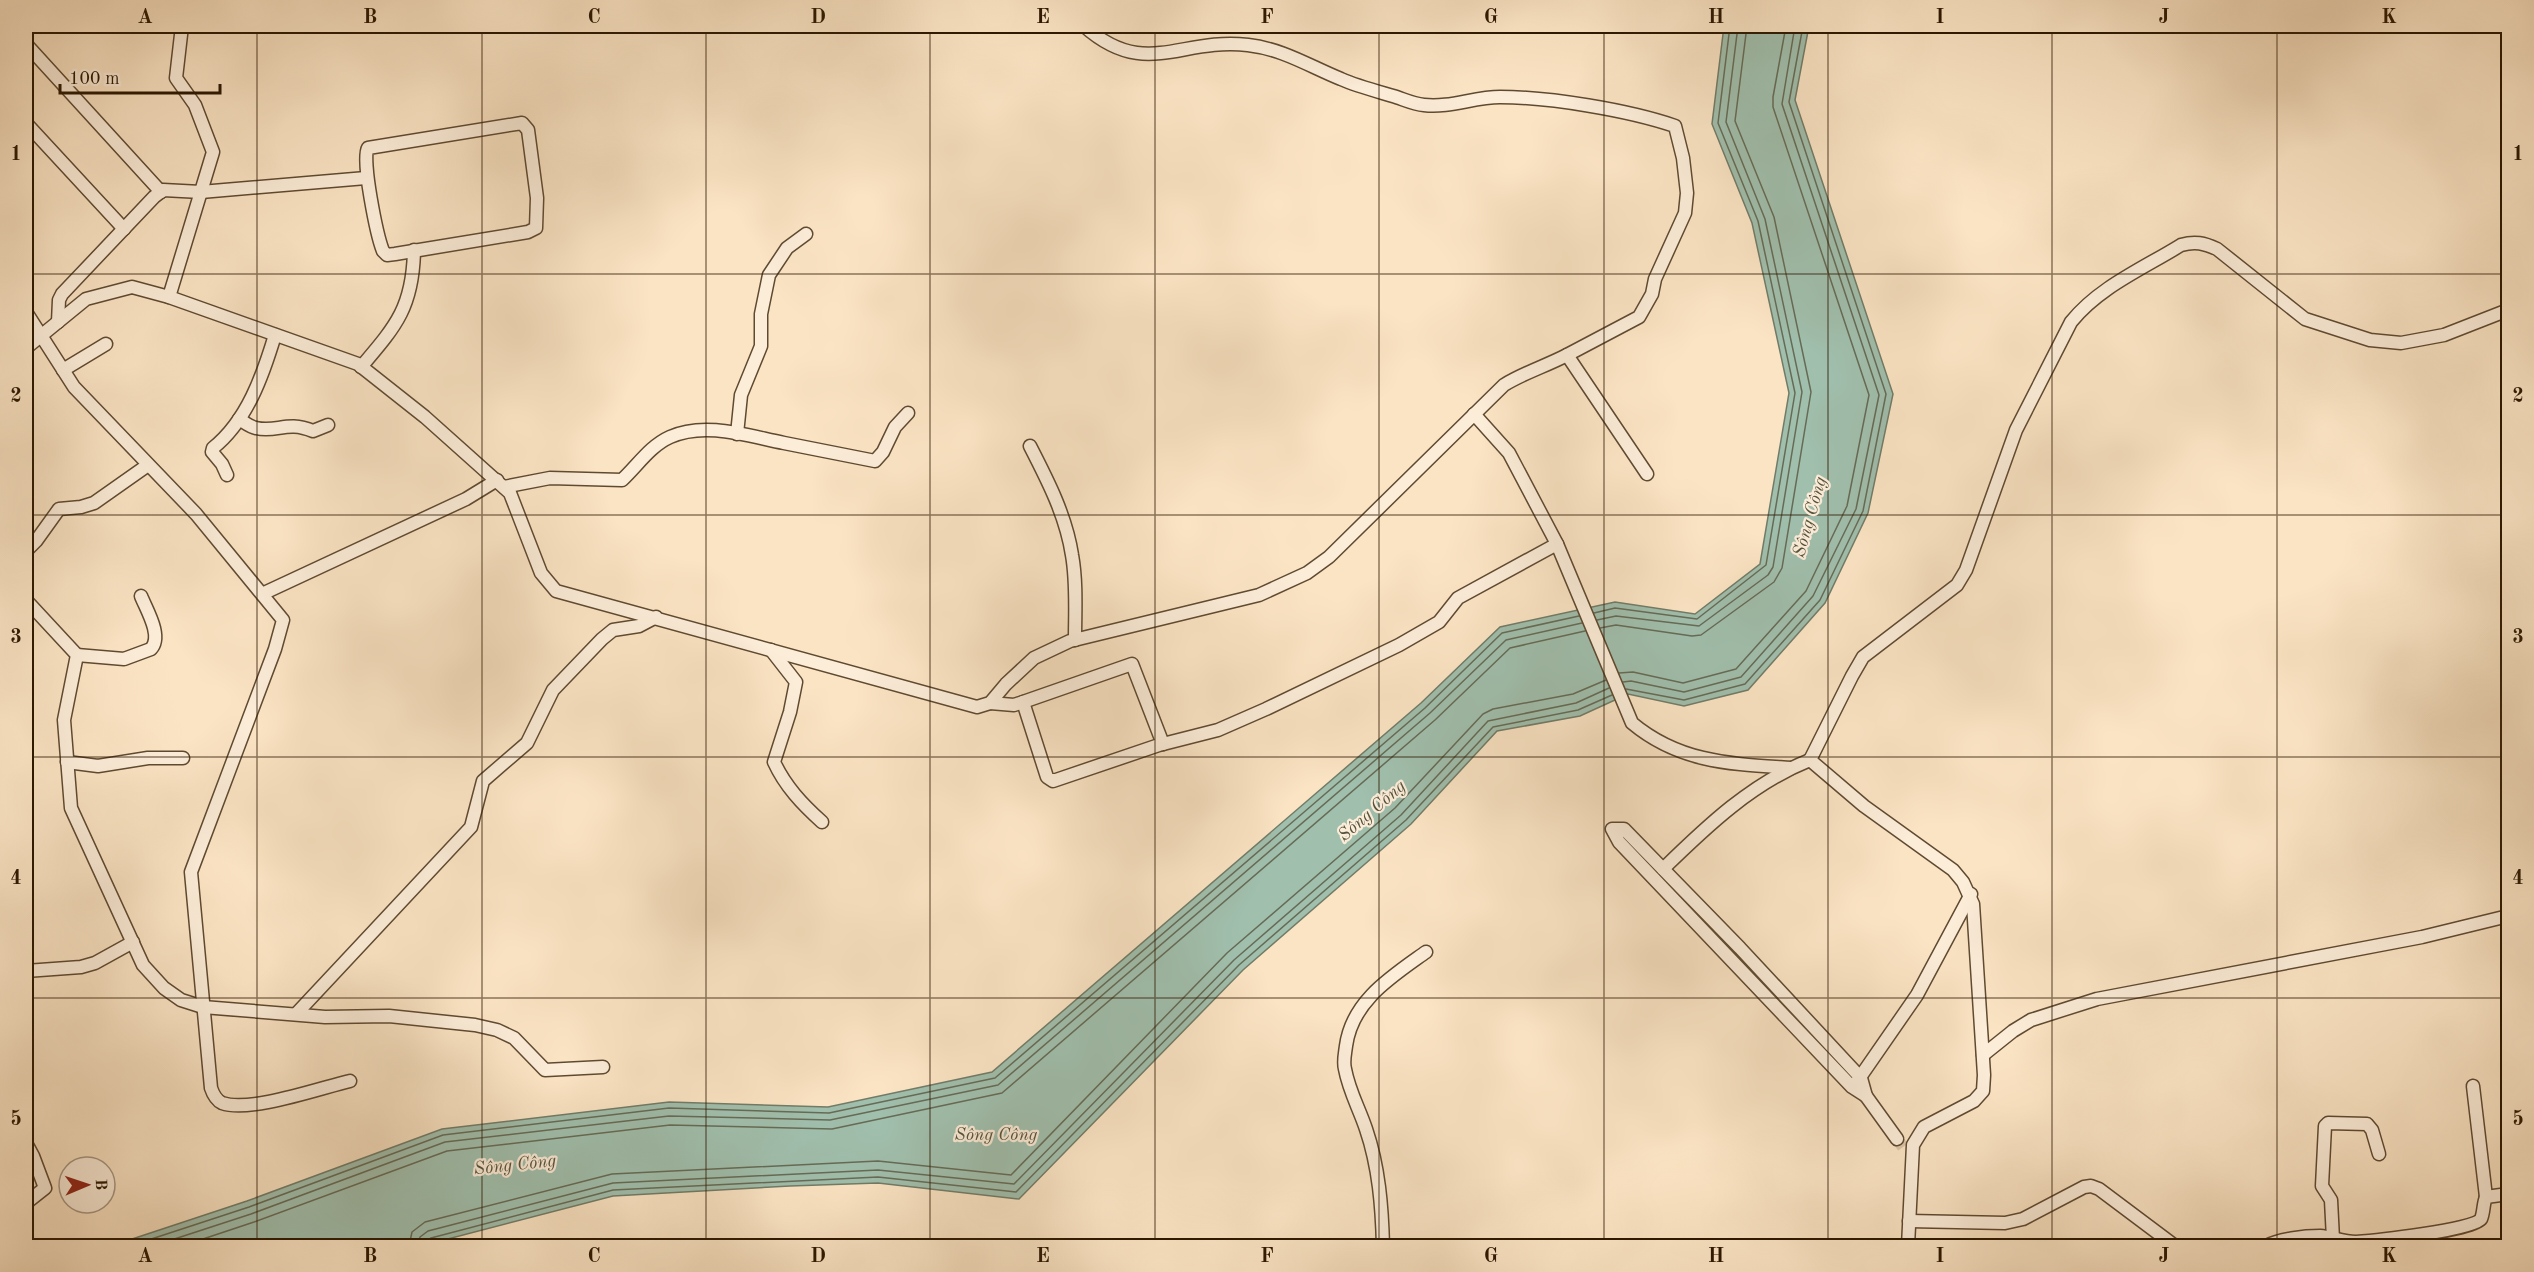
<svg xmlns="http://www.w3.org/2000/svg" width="2534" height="1272" font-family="'Old Standard TT',serif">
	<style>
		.water { fill: #a0bfad; stroke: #717c68; stroke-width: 1.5 }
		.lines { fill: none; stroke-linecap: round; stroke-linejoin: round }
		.shore { stroke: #666b56; stroke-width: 1.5 }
		.street-tunnel { stroke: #dcc5a7; stroke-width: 12; stroke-dasharray: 12 6; stroke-linecap: butt }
		.street-casing { stroke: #5f4a31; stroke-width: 15 }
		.street { stroke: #fcedd9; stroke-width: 12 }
		.grid { fill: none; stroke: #2b1700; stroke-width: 1.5; stroke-opacity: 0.55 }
		.labels { text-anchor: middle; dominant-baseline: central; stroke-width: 4.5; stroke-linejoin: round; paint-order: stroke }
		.water-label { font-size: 18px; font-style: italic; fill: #54523d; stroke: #fcedd9 }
		.neatline { fill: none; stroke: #2b1700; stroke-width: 2 }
		.grid-label { font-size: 20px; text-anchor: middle; font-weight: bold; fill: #2b1700 }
	</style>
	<rect width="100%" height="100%" fill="#fbe4c4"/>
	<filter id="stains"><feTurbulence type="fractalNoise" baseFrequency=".00333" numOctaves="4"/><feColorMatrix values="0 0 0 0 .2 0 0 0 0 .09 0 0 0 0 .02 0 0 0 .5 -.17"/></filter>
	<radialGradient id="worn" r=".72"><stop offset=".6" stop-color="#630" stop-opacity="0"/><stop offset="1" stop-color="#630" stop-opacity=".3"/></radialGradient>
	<polygon class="water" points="1724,26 1809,26 1795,100 1893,394 1868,513 1825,603 1748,690 1684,706 1628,694 1580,716 1497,731 1411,824 1243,970 1019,1199 878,1183 790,1186 613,1196 421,1246 111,1246 247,1201 442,1129 669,1102 828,1107 992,1072 1421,703 1500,627 1615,602 1695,614 1760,564 1789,393 1752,223 1712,124"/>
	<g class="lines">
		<g class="shore">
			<polyline points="1594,613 1615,608 1697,619 1766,565 1795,393 1758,221 1718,123 1730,26"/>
			<polyline points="1597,620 1616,616 1699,626 1768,575 1773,567 1802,392 1765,219 1726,122 1738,26"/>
			<polyline points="1600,628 1616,625 1692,636 1701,635 1774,582 1782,568 1811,392 1774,217 1735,121 1747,26"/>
			<polyline points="1619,673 1633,672 1683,683 1736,669 1806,591 1847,506 1869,395 1773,107 1773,97 1786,26"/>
			<polyline points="1623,682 1631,681 1684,692 1741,677 1813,596 1856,509 1879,395 1782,104 1795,26"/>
			<polyline points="1626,689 1684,700 1745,684 1820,600 1863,511 1886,394 1789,102 1803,26"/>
			<polyline points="130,1246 249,1207 443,1135 669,1108 829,1113 995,1078 1425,708 1502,633 1579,616"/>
			<polyline points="153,1246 251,1214 445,1142 669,1116 830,1120 998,1085 1430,713 1506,640 1582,623"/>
			<polyline points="182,1246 254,1222 447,1151 670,1125 832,1129 1002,1093 1435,720 1510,648 1585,631"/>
			<polyline points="409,1246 412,1232 425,1222 612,1174 878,1161 1011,1175 1227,953 1395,808 1483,714 1493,709 1573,694 1606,680"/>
			<polyline points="418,1246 420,1237 428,1231 613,1183 878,1170 1014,1184 1234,960 1401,815 1488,721 1576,703 1609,688"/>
			<polyline points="425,1246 426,1241 431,1238 613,1190 878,1177 1016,1192 1239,965 1406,820 1493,727 1578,710 1612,695"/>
		</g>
		<polyline class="street-tunnel" points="1897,1139 1903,1147"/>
		<defs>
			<g id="street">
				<path d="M1084,26c61,54 96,11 164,19 35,4 61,21 93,34 16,7 35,12 52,17 10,3 20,8 31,9 26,3 50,-8 76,-8 49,0 128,13 175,29l8,32 4,35 -2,20 -30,66 -3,15 -13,23 -72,38"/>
				<polyline points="26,44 161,192"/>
				<polyline points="26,123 124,229"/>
				<path d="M522,123l6,7 9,68 -1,30 -8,4 -133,22 -8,1 -4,-4c-6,-15 -22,-92 -15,-103z"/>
				<polyline points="169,297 213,152 195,105 176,78 182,26"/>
				<path d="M26,312l48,75 122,127 87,106 -8,29 -84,223 20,216c2,6 5,12 11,15 28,10 98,-15 128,-22"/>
				<polyline points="58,322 59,300 62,294 154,197 163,190 201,192 366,178"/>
				<path d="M26,348l60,-49 46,-12 37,10 189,67 67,53 85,76 31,80 15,18 421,116 13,-4 16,-19 28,-26 36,-17 189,-46 48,-22 22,-16 175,-172c19,-12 42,-19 63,-30l80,119"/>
				<path d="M361,367c35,-41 52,-60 53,-117"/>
				<polyline points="63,370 106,344"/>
				<path d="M239,419c5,3 11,8 17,9 21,5 31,-8 57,3l15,-6"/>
				<polyline points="737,434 741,395 761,346 761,314 769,275 787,248 806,234"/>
				<path d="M1030,446c18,35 36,70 42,109 5,28 3,57 3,85"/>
				<path d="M227,475l-5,-11 -10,-12 1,-4c34,-27 50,-73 62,-113"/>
				<path d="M504,487l46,-9 72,2c16,-15 28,-34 48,-43 35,-16 78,-1 114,6 30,6 61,12 91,18l8,-9 12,-25 13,-14"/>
				<path d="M1557,544l75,179c48,40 100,41 159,45"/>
				<polyline points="26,551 36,541 59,509 81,507 94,503 148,465"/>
				<polyline points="262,594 466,499 497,480"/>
				<polyline points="26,600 77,655 64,720 71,808 143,965 164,988 181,1000 203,1007 325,1017 389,1016 475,1025 497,1030 514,1038 545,1070 603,1067"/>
				<path d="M771,650l25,32 -6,30 -16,50c11,24 28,42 48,60"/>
				<path d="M77,655l47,4 27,-10c12,-13 -5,-40 -10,-53"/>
				<polyline points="1023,702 1132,664 1163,744"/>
				<polyline points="990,703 1014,705 1023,702 1047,777 1053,781 1159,745 1218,730 1266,709 1399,645 1439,622 1458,598 1557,544 1509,453 1474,414"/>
				<polyline points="67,762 98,766 148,758 183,758"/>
				<polygon points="1612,829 1624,829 1740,948 1861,1078 1866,1096 1852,1087 1619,842"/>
				<path d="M1663,869c44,-43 89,-86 147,-109"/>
				<polyline points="26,971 81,967 95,963 133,942"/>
				<polyline points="296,1014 471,827 483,781 527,743 553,690 602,639 613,630 639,626 656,617"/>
				<polyline points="1983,1055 2013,1031 2031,1020 2097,999 2422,937 2508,916"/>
				<polyline points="1856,1083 1917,995 1971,894"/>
				<polyline points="2473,1086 2486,1197"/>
				<polyline points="1866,1096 1897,1139"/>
				<polyline points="26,1143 33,1156 45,1188 26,1203"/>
				<polyline points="1909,1221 2005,1223 2023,1219 2084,1187 2091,1186 2099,1189 2175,1246"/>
				<polyline points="2333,1239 2331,1200 2322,1186 2325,1126 2328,1123 2367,1124 2372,1130 2379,1154"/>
				<path d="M1383,1246c-1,-39 -4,-79 -17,-117 -7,-21 -17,-38 -21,-60 -2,-7 0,-15 1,-23 6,-45 45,-69 80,-94"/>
				<path d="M1908,1246l5,-101 11,-18 50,-26 9,-10 1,-16 -11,-171 -10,-22 -10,-12 -89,-64 -54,-46 42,-84 11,-19 94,-72 9,-15 50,-140 55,-108c28,-35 73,-54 110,-77 14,-4 23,-2 36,4l88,70 65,21 31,3 43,-8 64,-25"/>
				<path d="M2266,1246c13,-7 38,-10 54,-10 12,1 23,6 36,6 17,-1 119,-12 125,-23 3,-7 2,-15 5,-22l22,-3"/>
			</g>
		</defs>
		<use href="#street" class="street-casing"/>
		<use href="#street" class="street"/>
	</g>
	<path class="grid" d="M257,26v1220M482,26v1220M706,26v1220M930,26v1220M1155,26v1220M1379,26v1220M1604,26v1220M1828,26v1220M2052,26v1220M2277,26v1220M26,274h2482M26,515h2482M26,757h2482M26,998h2482"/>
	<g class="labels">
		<g class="water-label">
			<text transform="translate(1810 517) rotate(-74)">Sông Công</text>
			<text transform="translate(1372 811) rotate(-41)">Sông Công</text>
			<text x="996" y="1135">Sông Công</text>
			<text transform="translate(515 1165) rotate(-6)">Sông Công</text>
		</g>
	</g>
	<rect width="2534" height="1272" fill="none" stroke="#fbe4c4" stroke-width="66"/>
	<g transform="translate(87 1185) rotate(88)"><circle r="28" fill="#fcedd9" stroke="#a89782" stroke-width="1.5"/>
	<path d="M0-4.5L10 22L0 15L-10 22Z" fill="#8f2418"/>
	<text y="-9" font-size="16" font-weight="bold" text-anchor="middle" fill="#2b1700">B</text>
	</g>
	<path d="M60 84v9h160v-9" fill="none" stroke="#2b1700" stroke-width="3"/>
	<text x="69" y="84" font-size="18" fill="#2b1700" stroke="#fcedd9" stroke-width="4.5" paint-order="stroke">100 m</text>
	<rect x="33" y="33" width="2468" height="1206" class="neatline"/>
	<g class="grid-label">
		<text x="145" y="23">A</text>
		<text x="370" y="23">B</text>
		<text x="594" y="23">C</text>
		<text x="818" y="23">D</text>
		<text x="1043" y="23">E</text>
		<text x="1267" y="23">F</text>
		<text x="1491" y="23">G</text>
		<text x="1716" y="23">H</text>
		<text x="1940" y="23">I</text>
		<text x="2164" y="23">J</text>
		<text x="2389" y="23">K</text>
		<text x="16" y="160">1</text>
		<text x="2518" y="160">1</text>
		<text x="16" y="402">2</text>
		<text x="2518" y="402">2</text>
		<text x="16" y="643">3</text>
		<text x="2518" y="643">3</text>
		<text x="16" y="884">4</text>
		<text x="2518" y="884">4</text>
		<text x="16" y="1125">5</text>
		<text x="2518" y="1125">5</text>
		<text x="145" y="1262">A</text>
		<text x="370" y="1262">B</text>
		<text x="594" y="1262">C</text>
		<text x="818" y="1262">D</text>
		<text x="1043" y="1262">E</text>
		<text x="1267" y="1262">F</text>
		<text x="1491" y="1262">G</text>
		<text x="1716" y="1262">H</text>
		<text x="1940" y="1262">I</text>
		<text x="2164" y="1262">J</text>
		<text x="2389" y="1262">K</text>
	</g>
	<rect width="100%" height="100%" filter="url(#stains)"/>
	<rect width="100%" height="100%" fill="url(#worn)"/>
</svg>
